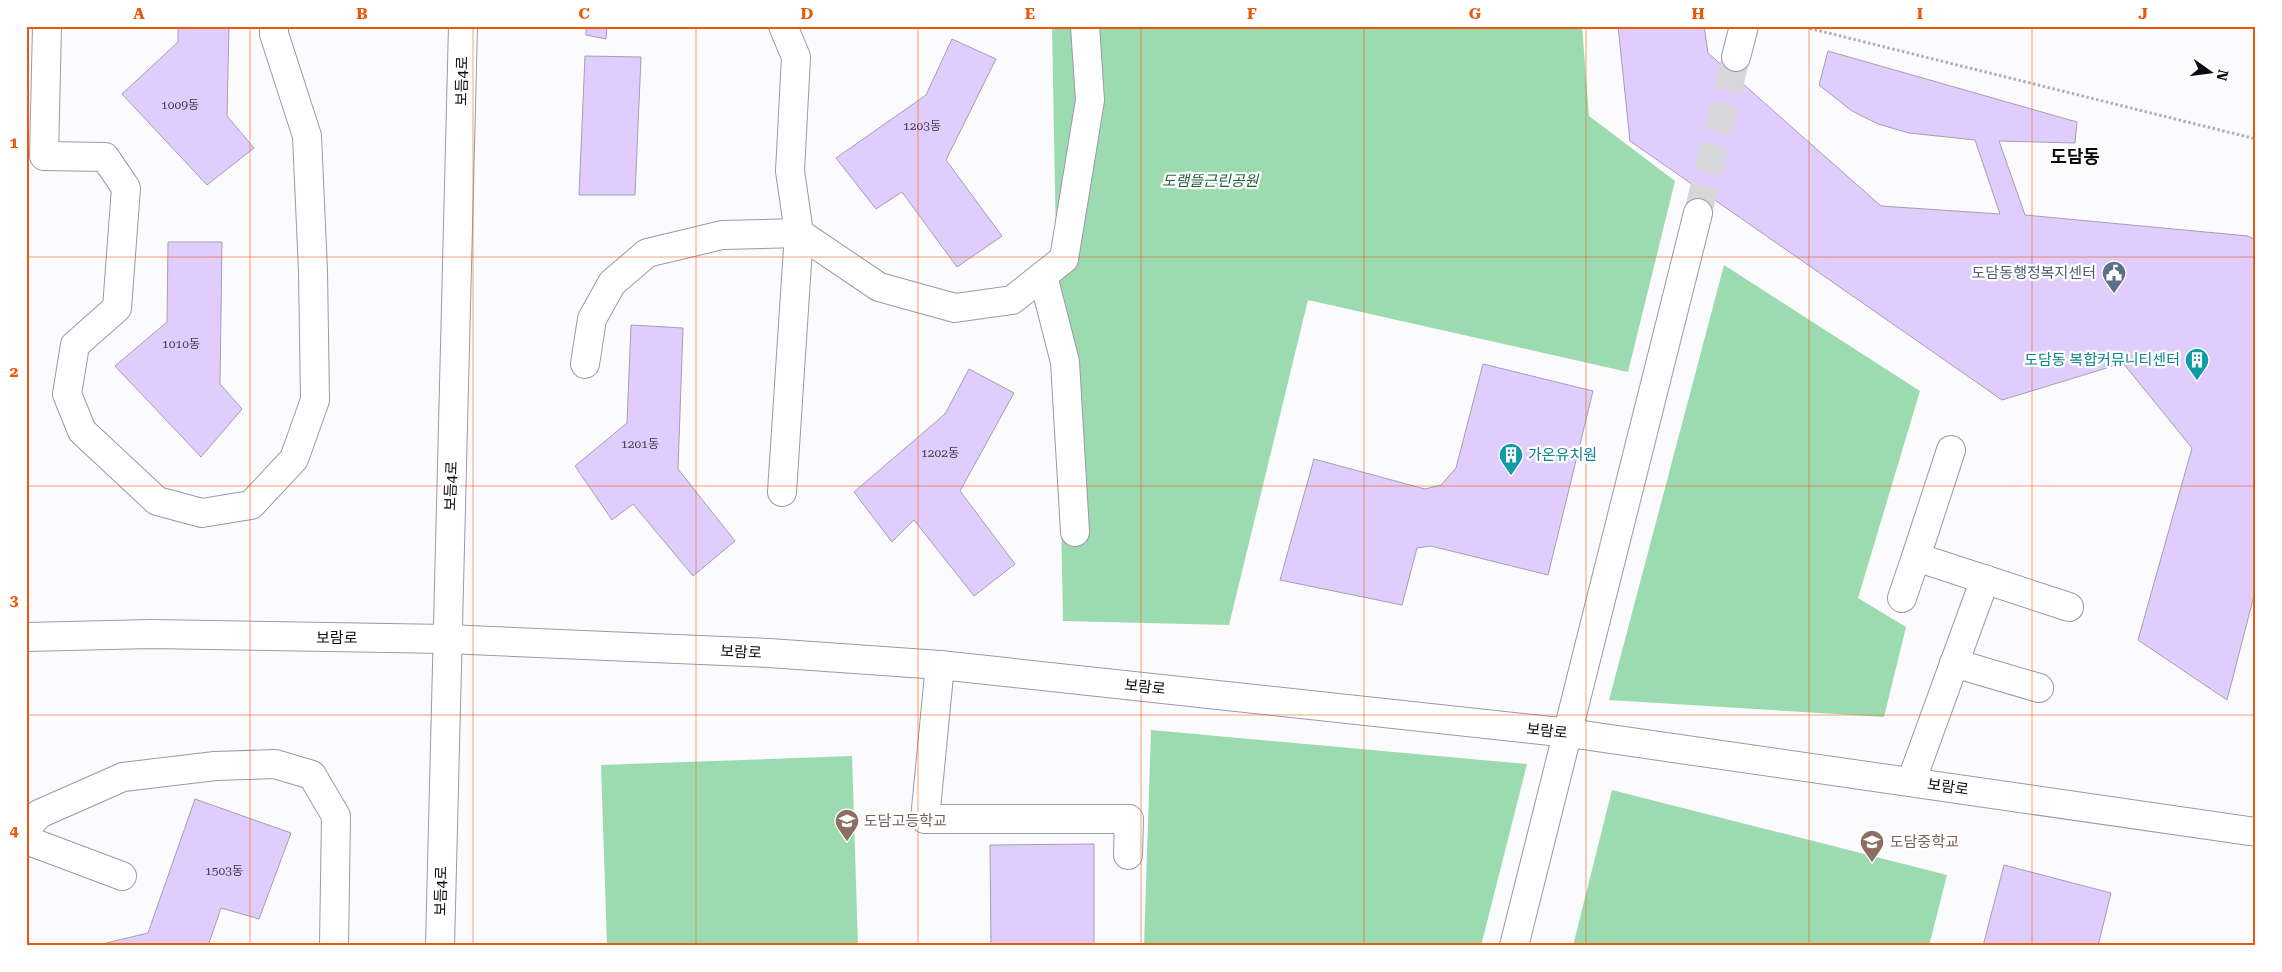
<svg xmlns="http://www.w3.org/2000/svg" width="2282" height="972" font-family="'Roboto Serif','Noto Sans KR',serif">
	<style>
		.green { fill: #9bdbaf }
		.building { fill: #e0ccfd; stroke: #a69fb0 }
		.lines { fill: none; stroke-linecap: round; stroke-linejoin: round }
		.minor-tunnel { stroke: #d7d6d9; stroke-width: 28; stroke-dasharray: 28 14; stroke-linecap: butt }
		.minor-casing { stroke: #9e97a8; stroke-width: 30 }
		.path { stroke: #b1afb3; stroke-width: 3; stroke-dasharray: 2.5 2.5; stroke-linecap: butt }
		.minor { stroke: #fff; stroke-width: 28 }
		.grid { fill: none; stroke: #e8590c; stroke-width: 1; stroke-opacity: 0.55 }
		.labels { text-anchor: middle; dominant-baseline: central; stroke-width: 4.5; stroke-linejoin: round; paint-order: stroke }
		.number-label { font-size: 12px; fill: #423a4b }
		.street-label { font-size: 15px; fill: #0d0a10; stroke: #fff }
		.park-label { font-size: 15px; font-style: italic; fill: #23603c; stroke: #fff }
		.service-label { font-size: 15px; fill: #4e5e75; stroke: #fff; text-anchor: end }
		.culture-label { font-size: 15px; fill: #0d838f; stroke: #fff; text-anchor: end }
		.education-label { font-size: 15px; fill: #785e54; stroke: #fff; text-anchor: start }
		.quarter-label { font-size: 18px; font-weight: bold; fill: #0d0a10; stroke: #fff }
		.neatline { fill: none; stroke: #e8590c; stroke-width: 2 }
		.grid-label { font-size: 16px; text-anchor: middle; font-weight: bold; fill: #e8590c }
	</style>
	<rect width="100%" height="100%" fill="#fbfafd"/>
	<g class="green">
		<polygon points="1052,26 1582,26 1589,116 1675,181 1628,372 1308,300 1229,625 1063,621"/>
		<polygon points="1724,265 1920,391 1858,598 1906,627 1884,717 1609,700"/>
		<polygon points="1151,730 1527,764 1481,946 1144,946"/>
		<polygon points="852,756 858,946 607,946 601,765"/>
		<polygon points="1612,790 1947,875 1929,946 1573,946"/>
	</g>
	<g class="building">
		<polygon points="178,26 229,26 227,116 254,148 207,185 122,94 178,42"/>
		<polygon points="586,26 607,26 606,39 586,35"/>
		<polygon points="1618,26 1704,26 1708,53 1881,206 2000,214 1975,140 1909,133 1878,124 1852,111 1819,85 1828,51 2077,122 2075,143 1999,141 2025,215 2248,236 2256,240 2256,588 2227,700 2138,640 2192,448 2123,363 2002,400 1630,141"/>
		<polygon points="952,39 996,59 946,160 1002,236 957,267 902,192 876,209 836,158 926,95"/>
		<polygon points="585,56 641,57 635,195 579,195"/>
		<polygon points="168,242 222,242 220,384 242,409 201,457 115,366 167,322"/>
		<polygon points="631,325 683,328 678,469 735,541 693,576 633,504 612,520 575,466 627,423"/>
		<polygon points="1483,364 1593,391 1548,575 1431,546 1417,548 1402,605 1280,580 1314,459 1425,489 1441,485 1456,468"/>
		<polygon points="969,369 1014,393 960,491 1015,564 974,596 914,520 892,542 854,492 945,414"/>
		<polygon points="195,799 291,833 259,919 221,908 208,946 94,946 148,933"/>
		<polygon points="1094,844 1094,946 991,946 990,845"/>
		<polygon points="2004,865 2111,893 2098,946 1983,946"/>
	</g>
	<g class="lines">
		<polyline class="minor-tunnel" points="1698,213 1736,57"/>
		<defs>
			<g id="minor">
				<polyline points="47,26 44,156 105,157 126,188 117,308 75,345 67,394 82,431 157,501 202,513 251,505 294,459 315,400 313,271 307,136 274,34 274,26"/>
				<polyline points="1736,57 1744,26"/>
				<polyline points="1043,276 1065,362 1075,532"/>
				<polyline points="585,364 592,319 612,283 647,253 722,235 799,233 879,287 955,308 1012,300 1064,259 1090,100 1085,26"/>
				<polyline points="1951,450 1916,557 2069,607"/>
				<polyline points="782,492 799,233 790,171 796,57 783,26"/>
				<polyline points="1902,598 1916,557"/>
				<polyline points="26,637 151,634 447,639 769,653 940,665 1569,733 2256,832"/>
				<polyline points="1954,663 2039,688"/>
				<polyline points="940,665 925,819 1129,819 1128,855"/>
				<polyline points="1911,782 1985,579"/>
				<polyline points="26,829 39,814 123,777 215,766 275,764 312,775 336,816 334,946"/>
				<polyline points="26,840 122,876"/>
				<polyline points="440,946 463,26"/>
				<polyline points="1514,946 1698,213"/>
			</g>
		</defs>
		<use href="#minor" class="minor-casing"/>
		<polyline class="path" points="1800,26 2256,139"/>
		<use href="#minor" class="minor"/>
	</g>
	<path class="grid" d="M250,26v920M473,26v920M696,26v920M918,26v920M1141,26v920M1364,26v920M1586,26v920M1809,26v920M2032,26v920M26,257h2230M26,486h2230M26,715h2230"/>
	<defs>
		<symbol id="civic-pin" viewBox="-11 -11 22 30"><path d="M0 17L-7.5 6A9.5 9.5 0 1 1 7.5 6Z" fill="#5c6f8a" stroke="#fff"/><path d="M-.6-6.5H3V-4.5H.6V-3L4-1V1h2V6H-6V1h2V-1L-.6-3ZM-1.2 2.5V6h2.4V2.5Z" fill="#fff"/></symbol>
		<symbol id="building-pin" viewBox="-11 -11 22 30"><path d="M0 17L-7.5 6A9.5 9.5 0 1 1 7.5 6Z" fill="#0f9aa8" stroke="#fff"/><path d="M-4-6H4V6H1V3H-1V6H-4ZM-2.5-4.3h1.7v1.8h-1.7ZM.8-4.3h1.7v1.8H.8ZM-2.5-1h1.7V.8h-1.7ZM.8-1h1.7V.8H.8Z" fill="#fff"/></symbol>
		<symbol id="school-pin" viewBox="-11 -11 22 30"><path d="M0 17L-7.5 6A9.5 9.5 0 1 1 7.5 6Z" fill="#8d6e63" stroke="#fff"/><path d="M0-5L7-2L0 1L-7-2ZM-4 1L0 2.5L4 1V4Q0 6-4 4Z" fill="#fff"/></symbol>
	</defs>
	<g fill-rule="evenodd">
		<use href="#civic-pin" x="2100" y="259" width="28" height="38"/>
		<use href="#building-pin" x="2183" y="346" width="28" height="38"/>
		<use href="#building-pin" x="1497" y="441" width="28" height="38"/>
		<use href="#school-pin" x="833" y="807" width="28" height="38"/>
		<use href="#school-pin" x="1858" y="828" width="28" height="38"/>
	</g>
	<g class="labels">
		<g class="number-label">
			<text x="180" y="105">1009동</text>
			<text x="922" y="126">1203동</text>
			<text x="181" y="344">1010동</text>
			<text x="640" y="444">1201동</text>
			<text x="940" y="453">1202동</text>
			<text x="224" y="871">1503동</text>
		</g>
		<g class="street-label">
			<text transform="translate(462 81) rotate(-89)">보듬4로</text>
			<text transform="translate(451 486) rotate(-88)">보듬4로</text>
			<text x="337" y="638">보람로</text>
			<text transform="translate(741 652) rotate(3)">보람로</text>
			<text transform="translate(1145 687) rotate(6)">보람로</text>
			<text transform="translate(1547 731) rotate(6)">보람로</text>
			<text transform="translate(1948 787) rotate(8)">보람로</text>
			<text transform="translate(441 891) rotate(-89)">보듬4로</text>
		</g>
		<g class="park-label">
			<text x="1210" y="181">도램뜰근린공원</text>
		</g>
		<g class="service-label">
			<text x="2096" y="273">도담동행정복지센터</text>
		</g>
		<g class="culture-label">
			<text x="2180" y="360">도담동 복합커뮤니티센터</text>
			<text x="1528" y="455" text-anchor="start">가온유치원</text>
		</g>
		<g class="education-label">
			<text x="864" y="821">도담고등학교</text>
			<text x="1890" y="842">도담중학교</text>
		</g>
		<g class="quarter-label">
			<text x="2075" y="156">도담동</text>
		</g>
	</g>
	<rect width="2282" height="972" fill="none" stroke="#ffffff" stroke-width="55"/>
	<g transform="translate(2210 72) rotate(104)" stroke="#ffffff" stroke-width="4" paint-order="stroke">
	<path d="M0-4L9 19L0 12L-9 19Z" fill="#0d0a10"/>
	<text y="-8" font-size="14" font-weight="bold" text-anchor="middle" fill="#0d0a10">N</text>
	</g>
	<rect x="28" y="28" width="2226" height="916" class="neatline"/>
	<g class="grid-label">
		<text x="139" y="19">A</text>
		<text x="362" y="19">B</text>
		<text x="584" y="19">C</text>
		<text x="807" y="19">D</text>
		<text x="1030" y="19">E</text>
		<text x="1252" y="19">F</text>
		<text x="1475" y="19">G</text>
		<text x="1698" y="19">H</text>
		<text x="1920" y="19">I</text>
		<text x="2143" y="19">J</text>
		<text x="14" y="148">1</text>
		<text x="14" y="377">2</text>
		<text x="14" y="606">3</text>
		<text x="14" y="836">4</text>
	</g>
</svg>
